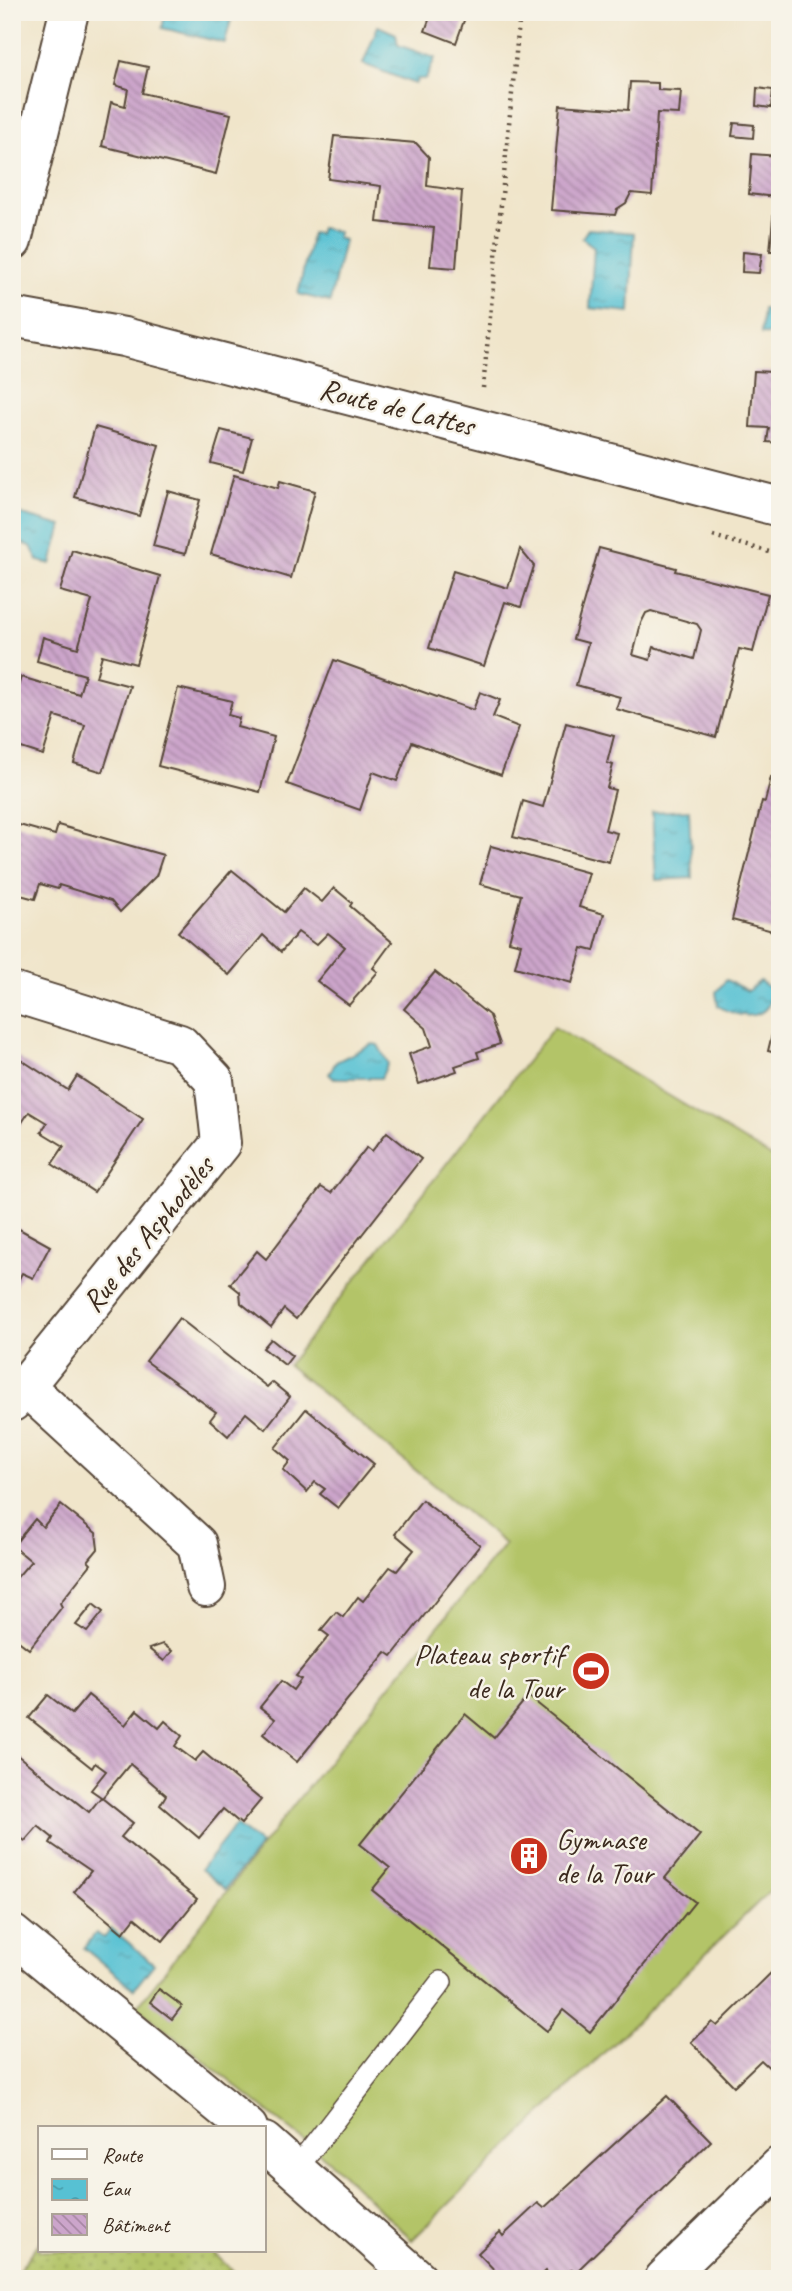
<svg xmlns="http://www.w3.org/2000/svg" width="792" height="2291" font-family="Caveat,sans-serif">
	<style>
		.grass { fill: url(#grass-dots); stroke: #777742; stroke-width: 2 }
		.pitch { fill: #b3c467; stroke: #777742; stroke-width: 2 }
		.water { fill: url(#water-ripples); stroke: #497678; stroke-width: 2 }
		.building { fill: url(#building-back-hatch); fill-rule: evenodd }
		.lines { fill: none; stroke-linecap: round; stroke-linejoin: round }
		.service-casing { stroke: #564638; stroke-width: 24 }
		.minor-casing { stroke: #564638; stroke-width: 42 }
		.tertiary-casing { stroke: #564638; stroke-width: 42 }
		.path { stroke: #564638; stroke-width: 4.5; stroke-dasharray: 2 5; stroke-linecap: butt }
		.service { stroke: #fff; stroke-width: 21 }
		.minor { stroke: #fff; stroke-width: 38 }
		.tertiary { stroke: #fff; stroke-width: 38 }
		.labels { text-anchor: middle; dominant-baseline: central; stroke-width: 5; stroke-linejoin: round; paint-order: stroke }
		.street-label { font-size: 30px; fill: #3b2a1e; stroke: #f7f3e8 }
		.poi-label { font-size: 30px; fill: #3b2a1e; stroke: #f7f3e8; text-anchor: end }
	</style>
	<defs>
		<pattern id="grass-dots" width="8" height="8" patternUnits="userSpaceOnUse" patternTransform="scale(1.75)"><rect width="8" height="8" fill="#b3c467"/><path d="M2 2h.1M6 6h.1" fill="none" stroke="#939f54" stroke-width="1.8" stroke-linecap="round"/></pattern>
		<pattern id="water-ripples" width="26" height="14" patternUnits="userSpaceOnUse" patternTransform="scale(1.75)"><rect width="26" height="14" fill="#57c1d3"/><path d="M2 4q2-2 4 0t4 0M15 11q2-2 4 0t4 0" fill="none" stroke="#499dab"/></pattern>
		<pattern id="building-back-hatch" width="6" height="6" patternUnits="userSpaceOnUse" patternTransform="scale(1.75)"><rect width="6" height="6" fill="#cca5cb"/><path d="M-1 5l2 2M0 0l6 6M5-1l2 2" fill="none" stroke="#a787a4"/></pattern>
	</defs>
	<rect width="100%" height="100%" fill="#f7f3e8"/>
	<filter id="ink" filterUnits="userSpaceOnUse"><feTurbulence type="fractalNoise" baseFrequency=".0143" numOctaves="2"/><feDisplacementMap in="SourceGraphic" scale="14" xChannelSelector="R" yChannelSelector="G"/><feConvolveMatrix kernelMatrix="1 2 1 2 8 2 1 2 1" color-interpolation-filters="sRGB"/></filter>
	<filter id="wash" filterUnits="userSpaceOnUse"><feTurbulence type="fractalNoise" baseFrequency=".00686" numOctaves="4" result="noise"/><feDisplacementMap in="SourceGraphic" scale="28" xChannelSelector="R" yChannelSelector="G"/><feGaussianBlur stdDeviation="1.57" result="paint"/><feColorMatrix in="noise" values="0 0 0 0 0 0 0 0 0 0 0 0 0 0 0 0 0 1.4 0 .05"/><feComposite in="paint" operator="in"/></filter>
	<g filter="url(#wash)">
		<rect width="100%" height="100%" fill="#f0e5ca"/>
		<polygon class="grass" points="40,2242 40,2251 211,2251 242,2279 12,2279"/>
		<polygon class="pitch" points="554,1027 780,1162 780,1881 412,2240 328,2160 137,2007 299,1798 505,1544 288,1365"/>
		<g class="water">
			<polygon points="166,12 233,12 225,43 162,28"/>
			<polygon points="378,26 396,34 398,45 435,58 426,79 418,79 415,84 363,64"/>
			<polygon points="321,228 338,232 337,238 344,240 330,302 298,294 312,233 319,234"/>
			<polygon points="588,229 634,233 630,312 590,308 594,247 582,238"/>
			<polygon points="763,309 780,310 780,335 761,334"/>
			<polygon points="15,513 62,526 51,564 38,561 31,546 12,540"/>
			<polygon points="689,810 692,878 656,880 652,812"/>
			<path d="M726,980l22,11 12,-10 11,8c1,33 -31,31 -53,17l-2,-14z"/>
			<polygon points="372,1044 378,1045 388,1063 381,1078 333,1078 329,1074 336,1062"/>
			<polygon points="236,1825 261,1845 225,1889 201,1869"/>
			<polygon points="111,1928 154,1964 134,1989 84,1948 96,1933 104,1938"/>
		</g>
		<g id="blocks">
			<g class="building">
				<polygon points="432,12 467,12 456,43 425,31"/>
				<polygon points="121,61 148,67 142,93 231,114 216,174 102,146 111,102 125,106 128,89 115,85"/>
				<polygon points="630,82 658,83 658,90 681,91 679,114 657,113 652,195 631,193 626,203 617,209 615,215 551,210 560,105 628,110"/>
				<polygon points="757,88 773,90 771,108 756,106"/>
				<polygon points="734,123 754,125 753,138 732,136"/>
				<polygon points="334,136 416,143 429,157 427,186 462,191 456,268 430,266 434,228 377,222 381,186 328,179"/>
				<polygon points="752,154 780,156 780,251 770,251 775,197 749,194"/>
				<polygon points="743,252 762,254 759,273 742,272"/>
				<polygon points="754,371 772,372 772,379 780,379 780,443 767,442 769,428 750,427"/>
				<polygon points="95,427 159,445 139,516 75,497"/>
				<polygon points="221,430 252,438 243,471 211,463"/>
				<polygon points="234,475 278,488 280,481 315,491 291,578 211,554"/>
				<polygon points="168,491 200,500 185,554 153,546"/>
				<path d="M599,548l77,20 -1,3 93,23 -15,58 -14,-3 -23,88 -100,-28 4,-12 -44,-12 12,-42 -15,-4zM651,611l46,13 4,6 -7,29 -40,-12 -4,13 -17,-5 8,-32 5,-10z"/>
				<polygon points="520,549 534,566 521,607 505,602 484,666 429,648 453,571 508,588"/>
				<polygon points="72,550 160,576 136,664 102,655 96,677 130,686 103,772 74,763 85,725 55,716 43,755 12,745 12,706 21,677 79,694 85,675 37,661 43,637 78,648 92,600 60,591"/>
				<polygon points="334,660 473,710 480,692 500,700 493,717 519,727 501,775 412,742 397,781 373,772 360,810 287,784"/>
				<polygon points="178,688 232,701 228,715 239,718 237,727 274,737 260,792 158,766"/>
				<polygon points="566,723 614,736 607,763 613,765 607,788 615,790 605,830 617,833 609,862 513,837 523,801 543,807"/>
				<polygon points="771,777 780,779 780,933 732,920 762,801 765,802"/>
				<polygon points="12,823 55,835 58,825 163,855 156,876 120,912 111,901 59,885 58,889 40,884 35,899 13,893"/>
				<polygon points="491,846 589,873 579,907 604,914 594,951 582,948 572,983 515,967 521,944 509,941 521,895 480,884"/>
				<polygon points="232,870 284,912 304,888 322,902 334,888 352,903 350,906 392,942 373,968 378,972 349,1005 317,981 345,947 328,933 316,945 298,932 281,952 263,935 229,975 178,932"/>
				<polygon points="435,972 490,1016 500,1044 477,1052 479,1058 455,1066 457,1071 419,1084 409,1054 432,1046 426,1028 404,1009"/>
				<polygon points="775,1022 780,1024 780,1054 768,1051"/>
				<polygon points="17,1057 68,1090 77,1076 143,1119 94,1192 52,1164 64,1146 41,1132 47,1123 29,1112 17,1130 12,1127 12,1064"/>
				<polygon points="779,1068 780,1068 780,1095 772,1094"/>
				<polygon points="387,1132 421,1159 296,1319 284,1309 271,1327 241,1303 240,1292 230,1284 257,1251 266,1259 321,1187 331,1193 367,1147 372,1151"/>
				<polygon points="12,1225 50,1246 33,1278 22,1273 12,1292"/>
				<polygon points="179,1318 267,1387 272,1382 290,1397 265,1429 246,1413 228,1436 210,1420 216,1412 146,1361"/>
				<polygon points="271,1339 292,1356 285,1365 263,1348"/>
				<polygon points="306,1409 374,1464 338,1508 320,1494 325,1489 315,1482 307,1492 283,1470 290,1461 275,1448"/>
				<polygon points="422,1500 480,1545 392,1656 386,1652 297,1762 263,1734 275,1719 260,1707 281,1681 293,1690 301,1679 296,1676 329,1636 321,1630 336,1612 343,1617 358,1597 363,1601 390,1567 397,1571 414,1550 395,1534"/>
				<polygon points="61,1505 96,1533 98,1549 88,1561 91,1564 60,1603 62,1607 29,1649 12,1636 12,1583 31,1561 13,1546 35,1519 43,1527"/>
				<polygon points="93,1604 103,1612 87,1632 76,1625"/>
				<polygon points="163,1644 172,1651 164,1661 149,1649"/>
				<polygon points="48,1695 72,1714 88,1695 125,1725 137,1710 159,1728 165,1721 182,1736 175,1746 195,1761 203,1752 261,1800 241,1824 223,1809 199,1838 160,1805 166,1795 130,1764 102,1798 133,1823 121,1837 197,1899 163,1941 135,1918 123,1933 74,1892 91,1871 50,1843 53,1838 38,1826 25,1841 17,1835 12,1839 12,1751 89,1812 101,1797 91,1790 106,1771 95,1763 92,1768 29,1718"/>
				<polygon points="528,1696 700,1835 665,1878 695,1902 590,2032 563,2010 547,2031 372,1890 390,1868 360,1844 465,1714 494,1738"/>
				<polygon points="780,1964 780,2066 774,2072 761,2060 734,2086 691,2042 712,2022 717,2026"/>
				<polygon points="159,1989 182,2006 172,2019 150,2002"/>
				<polygon points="667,2096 711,2141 576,2272 572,2269 562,2279 553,2279 546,2271 538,2279 530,2274 525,2279 503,2279 478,2253 500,2232 503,2236 538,2203 544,2208"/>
			</g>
		</g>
	</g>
	<g filter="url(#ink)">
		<use href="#blocks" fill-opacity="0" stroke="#564638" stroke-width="2"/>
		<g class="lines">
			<defs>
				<polyline id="service" points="297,2168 441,1982"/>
				<g id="minor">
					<polyline points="12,241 69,12"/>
					<polyline points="12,992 180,1044 214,1080 221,1143 12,1402"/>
					<polyline points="26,1387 197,1544 206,1587"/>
					<polyline points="12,1934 248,2128"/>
					<polyline points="264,2142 418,2279"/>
					<polyline points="664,2279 780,2166"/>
				</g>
				<polyline id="tertiary" points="12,317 124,337 780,507"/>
			</defs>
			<use href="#service" class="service-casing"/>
			<use href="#minor" class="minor-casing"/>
			<use href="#tertiary" class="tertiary-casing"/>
			<g class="path">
				<polyline points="483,388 520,12"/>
				<polyline points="713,536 780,555"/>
			</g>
			<use href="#service" class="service"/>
			<use href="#minor" class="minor"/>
			<use href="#tertiary" class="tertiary"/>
		</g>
	</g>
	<defs>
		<symbol id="stadium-disc" viewBox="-11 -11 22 22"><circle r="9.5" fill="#c8321e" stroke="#f7f3e8"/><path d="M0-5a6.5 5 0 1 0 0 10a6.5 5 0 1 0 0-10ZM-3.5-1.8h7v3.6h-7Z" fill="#fff"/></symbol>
		<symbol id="building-disc" viewBox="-11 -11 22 22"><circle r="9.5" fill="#c8321e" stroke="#f7f3e8"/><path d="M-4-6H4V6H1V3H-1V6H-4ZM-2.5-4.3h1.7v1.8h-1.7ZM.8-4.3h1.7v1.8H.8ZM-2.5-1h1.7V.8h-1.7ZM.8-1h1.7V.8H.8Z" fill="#fff"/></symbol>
	</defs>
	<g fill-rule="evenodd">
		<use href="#stadium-disc" x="569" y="1649" width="44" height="44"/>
		<use href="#building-disc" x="507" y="1834" width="44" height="44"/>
	</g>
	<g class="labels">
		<g class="street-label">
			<text transform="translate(397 407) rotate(14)">Route de Lattes</text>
			<text transform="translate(148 1234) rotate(-51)">Rue des Asphodèles</text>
		</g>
		<g class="poi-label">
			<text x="564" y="1654">Plateau sportif<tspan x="564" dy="34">de la Tour</tspan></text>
			<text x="556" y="1839" text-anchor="start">Gymnase<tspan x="556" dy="34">de la Tour</tspan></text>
		</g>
	</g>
	<rect width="792" height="2291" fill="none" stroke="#f7f3e8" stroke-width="42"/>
	<rect x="38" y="2126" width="228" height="126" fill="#f7f3e8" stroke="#aca397" stroke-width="2"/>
	<rect x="52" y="2149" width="35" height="10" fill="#ffffff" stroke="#aca397" stroke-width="2"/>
	<text x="102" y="2162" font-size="21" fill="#3b2a1e">Route</text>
	<rect x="52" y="2179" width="35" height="21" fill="url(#water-ripples)" stroke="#aca397" stroke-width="2"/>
	<text x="102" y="2196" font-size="21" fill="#3b2a1e">Eau</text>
	<rect x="52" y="2214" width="35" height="21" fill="url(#building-back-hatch)" stroke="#aca397" stroke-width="2"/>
	<text x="102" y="2232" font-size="21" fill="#3b2a1e">Bâtiment</text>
</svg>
